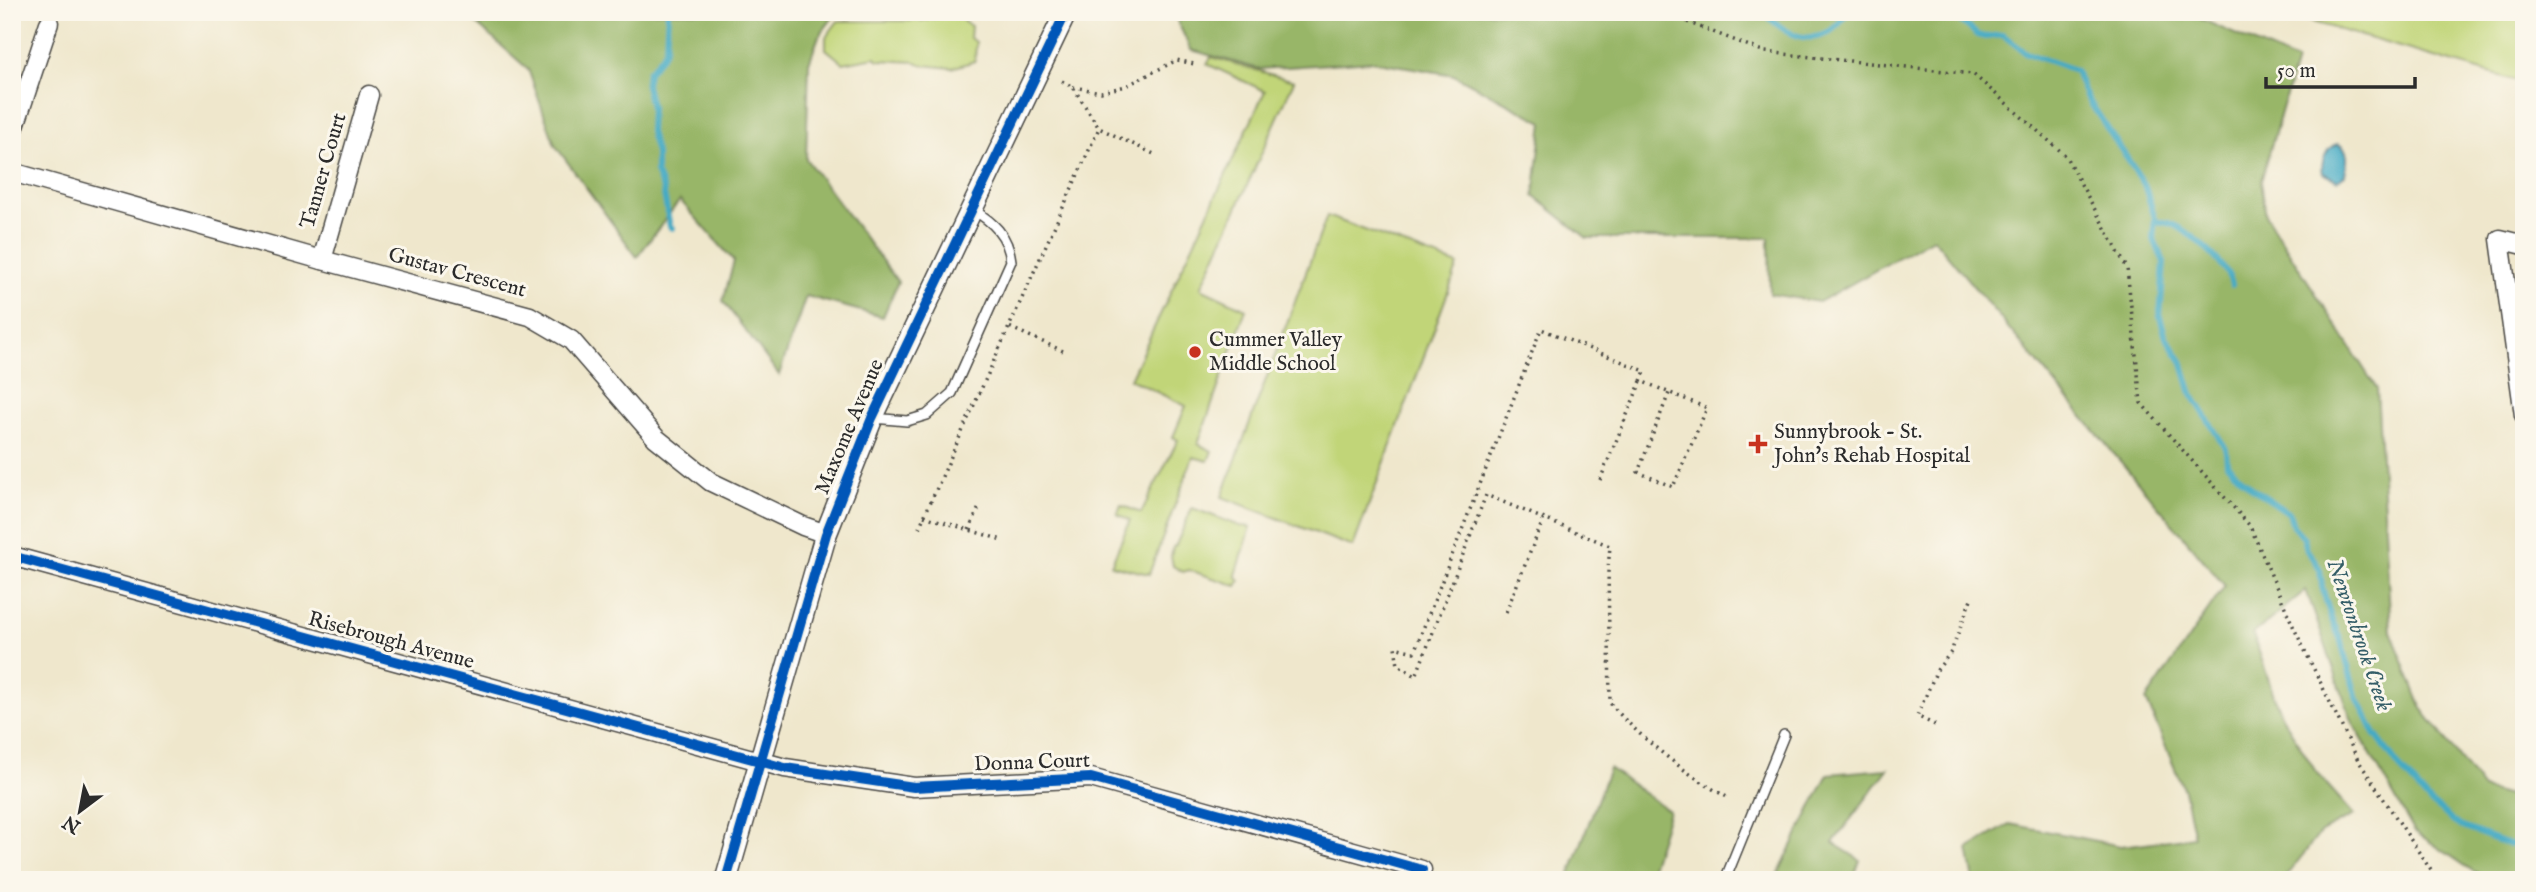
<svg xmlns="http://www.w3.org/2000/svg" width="2536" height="892" font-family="'IM FELL English',serif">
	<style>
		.green { fill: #c1d578; stroke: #768052; stroke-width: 2 }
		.forest { fill: #98b668; stroke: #62704a; stroke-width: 2 }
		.water { fill: #44aac4; stroke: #386a78; stroke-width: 2 }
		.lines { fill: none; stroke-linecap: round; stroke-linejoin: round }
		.stream { stroke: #44aac4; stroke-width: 6 }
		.service-casing { stroke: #484743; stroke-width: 12 }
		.minor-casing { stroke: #484743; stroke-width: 21 }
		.tertiary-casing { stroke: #484743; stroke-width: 24 }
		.path { stroke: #484743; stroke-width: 3.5; stroke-dasharray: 2 5; stroke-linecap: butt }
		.service { stroke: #fff; stroke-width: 9 }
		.minor { stroke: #fff; stroke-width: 18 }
		.tertiary { stroke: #fff; stroke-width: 21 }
		.cycleway-casing { stroke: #fbf7ec; stroke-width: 15 }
		.cycleway { stroke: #0057b8; stroke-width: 10 }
		.poi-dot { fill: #c8321e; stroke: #fbf7ec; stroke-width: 2.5 }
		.labels { text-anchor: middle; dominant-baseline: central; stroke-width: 6; stroke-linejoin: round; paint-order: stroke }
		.street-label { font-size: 21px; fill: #2b2b2b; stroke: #fbf7ec }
		.poi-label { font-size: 21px; fill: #2b2b2b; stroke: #fbf7ec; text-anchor: start }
		.water-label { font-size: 23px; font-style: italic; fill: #355e68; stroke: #fbf7ec }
	</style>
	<rect width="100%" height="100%" fill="#fbf7ec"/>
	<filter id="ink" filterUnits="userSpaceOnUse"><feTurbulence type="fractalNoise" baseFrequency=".0143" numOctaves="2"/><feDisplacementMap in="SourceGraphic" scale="14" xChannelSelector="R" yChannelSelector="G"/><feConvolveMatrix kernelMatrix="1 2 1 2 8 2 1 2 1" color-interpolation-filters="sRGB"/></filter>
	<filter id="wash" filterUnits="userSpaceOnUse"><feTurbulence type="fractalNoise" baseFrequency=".00686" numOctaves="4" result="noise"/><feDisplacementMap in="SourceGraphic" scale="28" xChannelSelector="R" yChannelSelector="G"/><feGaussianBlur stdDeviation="1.57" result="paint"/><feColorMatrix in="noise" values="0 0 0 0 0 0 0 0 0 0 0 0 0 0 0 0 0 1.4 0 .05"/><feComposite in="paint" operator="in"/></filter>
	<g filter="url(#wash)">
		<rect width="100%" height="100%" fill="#efe7cc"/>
		<g class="green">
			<polygon points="2278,12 2524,12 2524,83"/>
			<polygon points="960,13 964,22 971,26 970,38 976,42 975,61 952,68 922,65 916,62 879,60 875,57 843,63 826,49 826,37 838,21 920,21"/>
			<polygon points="1211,57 1294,81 1201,288 1246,309 1198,444 1212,451 1208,461 1193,457 1149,574 1111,565 1130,520 1117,514 1121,505 1141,513 1178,440 1173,437 1186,406 1130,379 1265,91 1207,64"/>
			<polygon points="1327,216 1458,265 1353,547 1222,497"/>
			<polygon points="1192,508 1240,526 1251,527 1236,575 1240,581 1237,586 1189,570 1183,572 1173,566 1171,556 1173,547 1176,545"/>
		</g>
		<g class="forest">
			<polygon points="463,12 938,12 937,15 835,15 819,36 809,63 806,159 898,282 883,317 806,296 779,375 723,301 734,261 680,200 637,257 555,145 528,69"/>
			<polygon points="1173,12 2185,12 2296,61 2261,181 2266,216 2377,389 2391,631 2421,707 2483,789 2524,800 2524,880 2496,880 2473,871 2414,831 2352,721 2306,590 2253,634 2280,713 2316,772 2354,815 2321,832 2283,880 1971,880 1973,875 1968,849 2010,824 2121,846 2194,837 2184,790 2146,700 2225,586 1933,238 1819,302 1770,294 1769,238 1587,238 1534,196 1543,122 1454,75 1372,61 1259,69 1191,50"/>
			<polygon points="1609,768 1669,811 1647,880 1568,880"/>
			<polygon points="1888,769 1833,843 1860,860 1853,880 1775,880 1828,774"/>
		</g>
		<path class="water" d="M2338,144c14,7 8,19 7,31l-8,5 -14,-7c-3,-10 4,-28 15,-29z"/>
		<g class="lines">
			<g class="stream">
				<polyline points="668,12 666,47 662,56 648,72 646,85 651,107 650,132 656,153 656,172 663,189 670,227 673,228"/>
				<path d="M1764,12c28,30 59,38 84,0"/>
				<polyline points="1949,12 1978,35 1985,37 2003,35 2026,53 2075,70 2086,96 2144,184 2155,218 2153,237 2164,262 2160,317 2166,337 2182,361 2192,394 2226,449 2227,464 2252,488 2289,513 2293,526 2304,538 2307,550 2320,569 2322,587 2331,618 2340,638 2356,695 2375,734 2404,773 2430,802 2460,826 2508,844 2524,845"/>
				<path d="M2155,221c5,1 11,1 16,3 19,7 58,42 61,61"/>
			</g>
		</g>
	</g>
	<g filter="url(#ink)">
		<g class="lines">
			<defs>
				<g id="service">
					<path d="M873,418l34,3 20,-6 25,-22 59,-132c-3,-26 -18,-39 -39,-52"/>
					<polyline points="1725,880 1784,735"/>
				</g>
				<g id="minor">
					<polyline points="12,135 49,23"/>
					<polyline points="12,172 322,260 530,316 571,340 656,438 711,482 803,526 826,534"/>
					<polyline points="2524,245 2500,239 2524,415"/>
					<polyline points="322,260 369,95"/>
					<polyline points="12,556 785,768 914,787 1091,778 1422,870"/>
				</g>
				<polyline id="tertiary" points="726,880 826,534 872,418 1066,12"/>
			</defs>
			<use href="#service" class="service-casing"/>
			<use href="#minor" class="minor-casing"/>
			<use href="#tertiary" class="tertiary-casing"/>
			<g class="path">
				<polyline points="1661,12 1765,52 1973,74 2065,155 2127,268 2141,403 2250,526 2294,628 2358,760 2434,875 2441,880"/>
				<polyline points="1062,81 1073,87 1099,128 1156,155"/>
				<polyline points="1073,87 1101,92 1126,86 1177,60 1194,64"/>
				<polyline points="1063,351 1009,327 1099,128"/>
				<path d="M1641,381l4,-10 -104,-42 -127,323 -19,-5 3,18 18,11 70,-181 124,51 -2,23 2,134c25,31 82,76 117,94"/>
				<polyline points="1600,480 1641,381 1707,408 1673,487 1638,472 1669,393"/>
				<polyline points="924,516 1002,540"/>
				<polyline points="919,528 1009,327"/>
				<polyline points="969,530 980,505"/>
				<polyline points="1506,612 1544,518"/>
				<polyline points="1935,725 1917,716 1937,670 1951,652 1971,599"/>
			</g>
			<use href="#service" class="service"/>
			<use href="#minor" class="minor"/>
			<use href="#tertiary" class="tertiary"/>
			<defs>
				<g id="cycleway">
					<polyline points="12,556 785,768 914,787 1091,778 1422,870"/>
					<polyline points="726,880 826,534 872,418 1066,12"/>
				</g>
			</defs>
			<use href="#cycleway" class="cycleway-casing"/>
			<use href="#cycleway" class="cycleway"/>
		</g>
	</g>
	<g class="poi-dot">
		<circle cx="1195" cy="352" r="7"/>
		<path d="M1754.5 433.5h7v7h7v7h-7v7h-7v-7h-7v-7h7z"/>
	</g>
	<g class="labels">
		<g class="street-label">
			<text transform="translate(324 171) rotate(-74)">Tanner Court</text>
			<text transform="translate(457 273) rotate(15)">Gustav Crescent</text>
			<text transform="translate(850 427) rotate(-67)">Maxome Avenue</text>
			<text transform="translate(391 641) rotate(15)">Risebrough Avenue</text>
			<text transform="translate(1032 763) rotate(-2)">Donna Court</text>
		</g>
		<g class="poi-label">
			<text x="1209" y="340">Cummer Valley<tspan x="1209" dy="24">Middle School</tspan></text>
			<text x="1774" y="432">Sunnybrook - St.<tspan x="1774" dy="24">John's Rehab Hospital</tspan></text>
		</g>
		<g class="water-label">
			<text transform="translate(2359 635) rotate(71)">Newtonbrook Creek</text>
		</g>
	</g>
	<rect width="2536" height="892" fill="none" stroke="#fbf7ec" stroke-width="42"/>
	<g transform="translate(80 811) rotate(212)" stroke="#fbf7ec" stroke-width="5" paint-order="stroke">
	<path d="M0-5L12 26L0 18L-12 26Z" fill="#2b2b2b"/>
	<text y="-10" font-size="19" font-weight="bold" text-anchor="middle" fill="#2b2b2b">N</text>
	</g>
	<path d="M2266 77v10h149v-10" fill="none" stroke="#2b2b2b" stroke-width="3.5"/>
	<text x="2277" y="77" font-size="21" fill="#2b2b2b" stroke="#fbf7ec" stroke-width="5" paint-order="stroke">50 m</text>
</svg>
